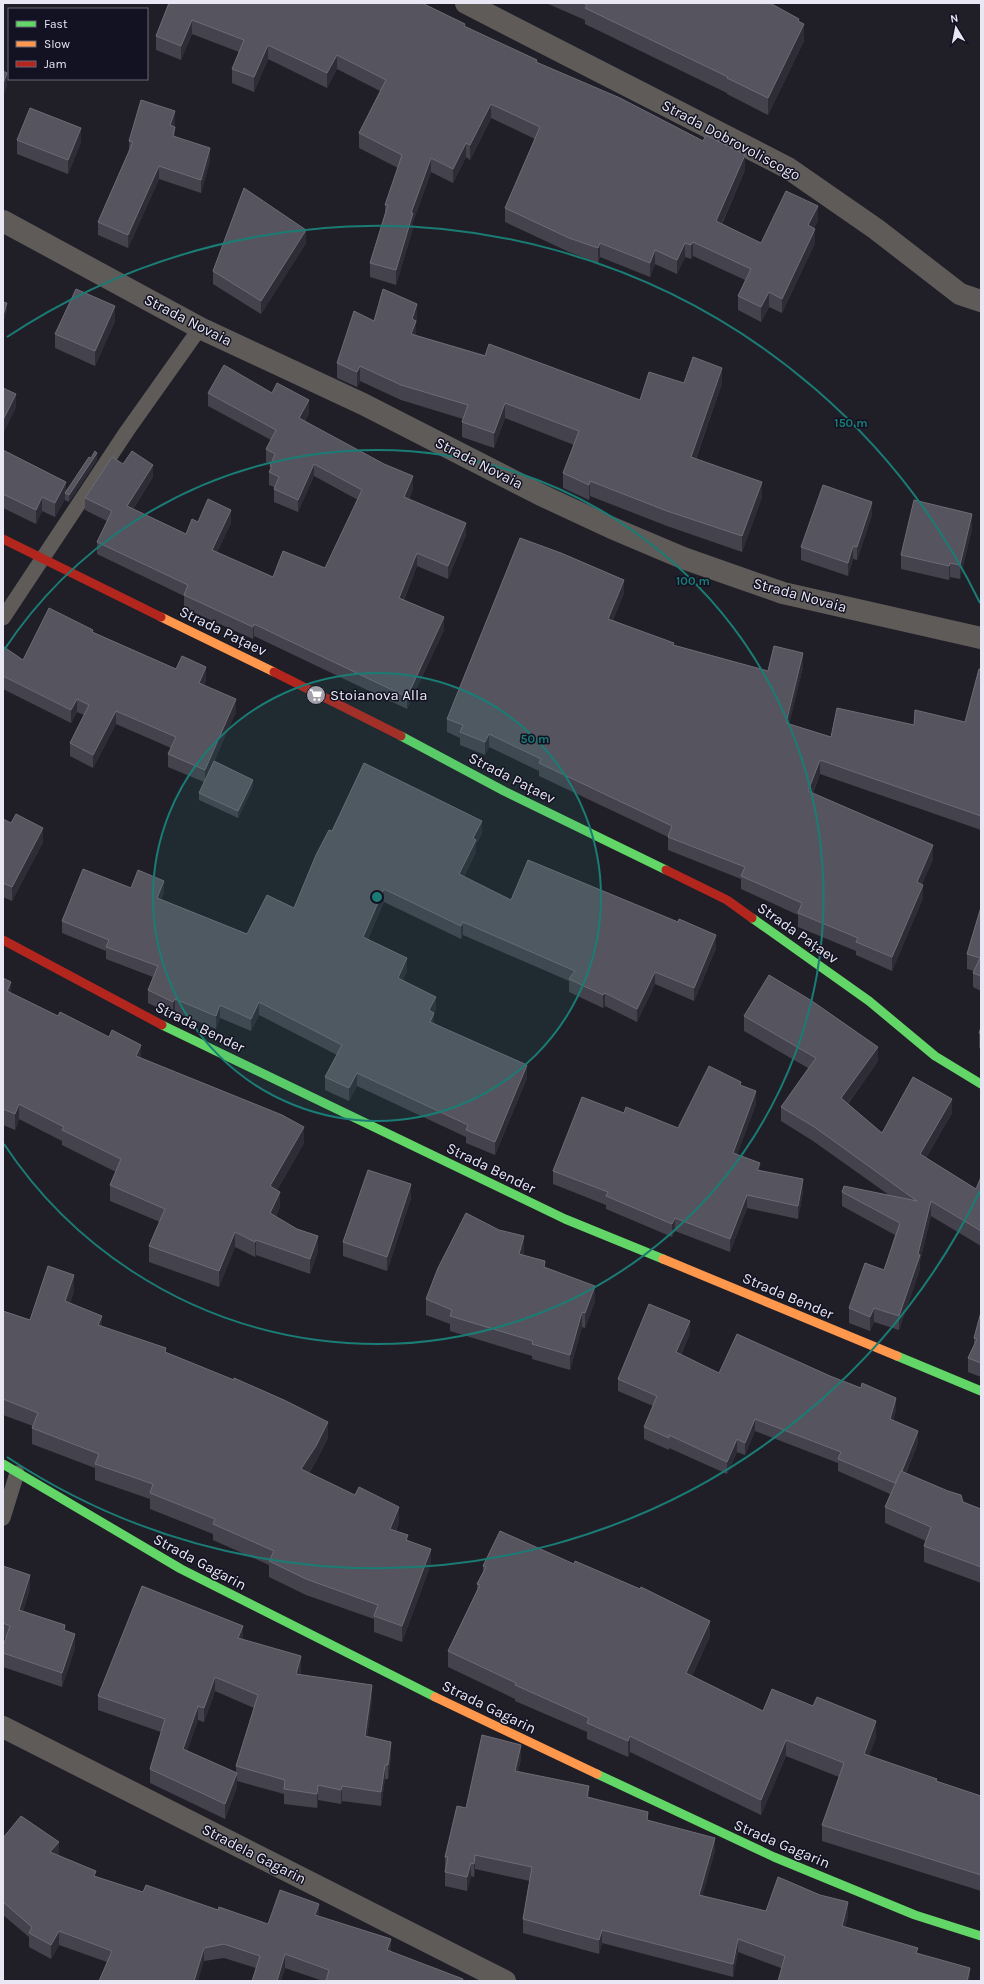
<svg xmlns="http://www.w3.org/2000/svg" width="984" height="1984" font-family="Karla,sans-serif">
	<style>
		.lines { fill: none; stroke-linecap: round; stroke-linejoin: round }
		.lane { stroke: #5f5b59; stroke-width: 15 }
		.street { stroke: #5f5b59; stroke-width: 22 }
		.fast { stroke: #63d668; stroke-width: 9 }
		.slow { stroke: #ff974d; stroke-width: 9 }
		.jam { stroke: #b3261e; stroke-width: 9 }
		.wall { fill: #44434d; fill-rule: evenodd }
		.shaded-wall { fill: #2e2d37 }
		.building { fill: #56555f; stroke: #6d6c76 }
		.ring { fill: none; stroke: #1a7c75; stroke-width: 2 }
		.labels { text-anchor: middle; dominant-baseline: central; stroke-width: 3; stroke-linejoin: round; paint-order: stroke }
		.street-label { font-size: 15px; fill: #e8e7f3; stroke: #131222 }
		.poi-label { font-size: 15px; fill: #e8e7f3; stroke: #131222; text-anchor: start }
		.centre { fill: #1a7c75; stroke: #131222; stroke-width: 2 }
		.ring-label { font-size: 12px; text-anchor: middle; font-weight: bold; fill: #1a7c75; stroke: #131222; stroke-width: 3; stroke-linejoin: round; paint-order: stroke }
	</style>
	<rect width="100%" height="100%" fill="#201f28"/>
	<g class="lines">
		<g class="lane">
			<polyline points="3,618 127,431 200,328"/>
			<polyline points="3,1518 17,1473"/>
		</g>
		<g class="street">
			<polyline points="466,3 788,168 876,229 960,294 981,301"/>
			<polyline points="3,221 200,328 363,404 541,495 612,528 683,558 783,593 981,638"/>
			<polyline points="3,1727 505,1981"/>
		</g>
		<g class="fast">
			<polyline points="401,736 504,791 666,870"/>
			<polyline points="752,918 869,1001 935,1056 981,1084"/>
			<polyline points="162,1025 565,1219 663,1259"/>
			<polyline points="897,1356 981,1391"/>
			<polyline points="3,1464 181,1569 435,1697"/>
			<polyline points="597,1774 774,1857 915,1915 981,1936"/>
		</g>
		<g class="slow">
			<polyline points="161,617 274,672"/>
			<polyline points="663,1259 897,1356"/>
			<polyline points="435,1697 597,1774"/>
		</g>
		<g class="jam">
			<polyline points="3,539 161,617"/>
			<polyline points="274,672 401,736"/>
			<polyline points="666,870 727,900 752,918"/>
			<polyline points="3,940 162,1025"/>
		</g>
	</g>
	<g class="wall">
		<polygon points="169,3 465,27 745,170 722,224 761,243 818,220 814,228 815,243 782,313 769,307 761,322 738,310 738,296 745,280 693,256 691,259 685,257 677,274 655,264 650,277 600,257 598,263 569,252 505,222 505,208 535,139 491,118 470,160 466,157 453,183 431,172 413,222 413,228 396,285 370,277 370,263 385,213 385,205 398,168 359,148 359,133 380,91 337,69 327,88 268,59 254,92 232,83 232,69 239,52 192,34 181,60 156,50 156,36"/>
		<polygon points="546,3 765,3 799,22 804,41 768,115 727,94 727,93 585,24 585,20"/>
		<polygon points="175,124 174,126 175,137 210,161 201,193 159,179 128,248 98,235 98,222 129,152 129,141"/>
		<polygon points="17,140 81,142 68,174 17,154"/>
		<polygon points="306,243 261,314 213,284 213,271"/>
		<polygon points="417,319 416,323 416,335 640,400 684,383 722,383 696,459 762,497 742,552 667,526 590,496 589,500 563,488 563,473 574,445 505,418 494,448 462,437 462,422 463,419 401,400 360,381 357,387 337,378 337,363 374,321"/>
		<polygon points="115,321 95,366 55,348 55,334"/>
		<polygon points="208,393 309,413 305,421 413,489 409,499 466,535 448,579 417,566 404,600 444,630 407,709 254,636 253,639 184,608 184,596 97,554 97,542 107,521 85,510 85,498 153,477 133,509 186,534 198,522 231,523 217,552 273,577 325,568 358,500 314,476 298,512 274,502 274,487 269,485 269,472 271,464 266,462 266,449 271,440 208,406"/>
		<polygon points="3,450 66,491 91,458 97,460 69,502 65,500 65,499 55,517 42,511 36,524 3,508"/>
		<polygon points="872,515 857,560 853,559 848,576 801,560 801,547"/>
		<polygon points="972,528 960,579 950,577 949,580 901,569 901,555"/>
		<polygon points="624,593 613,620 674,645 768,671 803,667 789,724 831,737 914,725 965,722 981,669 981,830 820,774 813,793 933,859 922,884 923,898 892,971 856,955 856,951 798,927 798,915 741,889 741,879 668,850 668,837 539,776 539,771 489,747 485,755 460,745 460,738 447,732 447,719"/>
		<polygon points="93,632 176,669 206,680 204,685 236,712 214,761 253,787 238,818 199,800 199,793 204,782 168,767 168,754 171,748 116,724 93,768 70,756 70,743 84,715 77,712 71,723 3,689 3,649 23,660"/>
		<polygon points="3,819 43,842 12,901 3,897"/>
		<polygon points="332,831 482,834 476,844 476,852 464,877 511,900 716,948 694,1001 655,984 637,1022 605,1006 603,1008 569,992 569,981 463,935 461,939 384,902 368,939 407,971 403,980 436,1009 434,1013 434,1023 527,1078 495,1155 466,1143 466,1137 357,1086 349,1101 325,1090 325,1077 337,1055 259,1015 251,1031 220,1018 216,1029 175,1012 173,1015 148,1003 148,990 153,977 106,959 106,951 62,933 62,921 131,888 164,893 161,899 247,934 294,908"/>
		<polygon points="981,907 981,991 973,987 973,973 974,971 967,969 967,954"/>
		<polygon points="3,978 11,993 141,1059 304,1143 277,1190 280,1207 276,1216 318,1251 310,1274 256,1255 255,1257 235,1247 219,1287 149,1262 149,1246 160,1222 110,1201 110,1185 116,1172 62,1145 62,1141 19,1119 15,1130 3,1125"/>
		<polygon points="744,1016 878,1061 848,1104 882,1133 952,1113 926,1158 976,1189 981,1177 981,1246 931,1216 920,1261 920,1269 899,1330 874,1322 870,1331 849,1323 849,1308 884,1270 895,1235 842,1206 842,1192 889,1195 813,1141 781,1121 781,1107 808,1068 744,1031"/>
		<polygon points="981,1027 981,1049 979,1048 979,1033"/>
		<polygon points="741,1085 756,1104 737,1154 760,1170 803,1192 798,1219 747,1208 730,1252 675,1231 672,1237 606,1209 606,1205 553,1184 553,1171 624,1113 678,1128"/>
		<polygon points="411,1198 387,1271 343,1256 343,1242"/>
		<polygon points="524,1252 523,1255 545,1268 595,1301 585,1328 582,1327 570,1370 532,1359 532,1356 450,1331 450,1324 426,1315 426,1299"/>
		<polygon points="74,1291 70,1303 102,1326 166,1353 328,1438 316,1461 309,1473 399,1523 396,1531 408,1540 431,1564 402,1642 374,1632 374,1619 306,1595 269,1577 269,1565 213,1540 213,1534 150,1509 150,1499 95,1480 95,1468 32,1444 32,1428 33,1426 3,1415 3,1311 30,1320"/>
		<polygon points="981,1312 981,1377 968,1372 968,1358 974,1345 974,1338"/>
		<polygon points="690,1333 681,1355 719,1373 896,1410 893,1420 918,1443 906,1473 963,1502 981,1509 981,1583 924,1562 924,1546 926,1541 885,1523 885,1507 890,1494 838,1471 838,1463 755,1431 745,1455 737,1452 727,1474 669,1448 669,1450 644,1439 644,1427 653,1406 618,1391 618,1379"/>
		<polygon points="3,1566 30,1589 23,1611 65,1631 75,1648 62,1687 3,1667 3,1646 6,1638 3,1637"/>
		<polygon points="483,1566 710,1636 692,1676 763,1711 876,1737 869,1755 937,1782 981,1796 981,1891 822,1841 822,1825 839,1777 786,1756 761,1815 630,1752 628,1757 587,1739 587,1732 515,1701 515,1699 448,1667 448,1651 477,1590 477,1584 483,1572"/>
		<path d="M243,1639l58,32 -1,4 72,24 -5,38 24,19 -3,23h-3l-4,27 -39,-5 -1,3 -23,-4 -1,8 -33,-4v-10l-47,-13v6l-12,32 -75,-36v-14l11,-37 -63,-22v-14zM215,1691l39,17 -18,58v7l-49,-22 11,-31 6,2z"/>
		<polygon points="521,1758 518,1772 589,1797 648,1820 715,1851 702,1896 766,1911 848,1916 845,1927 918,1953 970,1981 781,1968 738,1952 733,1977 602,1943 599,1954 523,1933 523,1919 530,1881 475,1869 474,1877 471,1876 467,1891 445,1886 445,1857 466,1808"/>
		<polygon points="3,1838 59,1855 58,1856 96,1877 143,1892 218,1910 268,1924 319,1917 391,1952 463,1981 323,1981 285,1968 281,1981 252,1981 256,1968 224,1958 204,1961 107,1962 59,1945 51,1959 29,1947 29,1937 3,1915"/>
	</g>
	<g class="shaded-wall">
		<polygon points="799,19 799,34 804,24 804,41 768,115 768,98"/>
		<polygon points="192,20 192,34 181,60 181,46"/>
		<polygon points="268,45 268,59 254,92 254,77"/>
		<polygon points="337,55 337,69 327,88 327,73"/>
		<polygon points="7,73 7,86 3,97 3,84"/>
		<polygon points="491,104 491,118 470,160 470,145"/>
		<polygon points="175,111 175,124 170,138 170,125"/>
		<polygon points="175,127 175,140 173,136"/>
		<polygon points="81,128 81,142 68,174 68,160"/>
		<polygon points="466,143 466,157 453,183 453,169"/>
		<polygon points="210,148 210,161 201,193 201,180"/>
		<polygon points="745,155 745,170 716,236 716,221"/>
		<polygon points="431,158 431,172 413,222 413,228 396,285 396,270 411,213"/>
		<polygon points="159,166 159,179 128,248 128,235"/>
		<polygon points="818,206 818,220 808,240 808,225"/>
		<polygon points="815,229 815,243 782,313 782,299"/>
		<polygon points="306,230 306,243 261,314 261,301"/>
		<polygon points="693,242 693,256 691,259 691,245"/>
		<polygon points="600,243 600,257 598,263 598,248"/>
		<polygon points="685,243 685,257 677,274 677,260"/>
		<polygon points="655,250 655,264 650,277 650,263"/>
		<polygon points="769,292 769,307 761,322 761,307"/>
		<polygon points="7,303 7,310 3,323 3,315"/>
		<polygon points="417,304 417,319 416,323 416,336 411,349 412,319"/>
		<polygon points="115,306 115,321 95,366 95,351"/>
		<polygon points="360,366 360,381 357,387 357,372"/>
		<polygon points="722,368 722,383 691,472 691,457"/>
		<polygon points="16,394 16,408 3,434 3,420"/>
		<polygon points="309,400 309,413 299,431 299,418"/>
		<polygon points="505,403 505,418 494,448 494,433"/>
		<polygon points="97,453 97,460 69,502 69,495"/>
		<polygon points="314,464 314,476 298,512 298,500"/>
		<polygon points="153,465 153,477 127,518 127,506"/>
		<polygon points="413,476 413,489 404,510 404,497"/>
		<polygon points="590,481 590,496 589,500 589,485"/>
		<polygon points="66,482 66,494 65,493 65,499 55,517 55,503"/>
		<polygon points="762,482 762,497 742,552 742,536"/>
		<polygon points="42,497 42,511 36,524 36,510"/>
		<polygon points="872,502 872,515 857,560 857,547"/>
		<polygon points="231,510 231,523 212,563 212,550"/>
		<polygon points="972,514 972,528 960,579 960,565"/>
		<polygon points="466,523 466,535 448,579 448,566"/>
		<polygon points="853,546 853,559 848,576 848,563"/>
		<polygon points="417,553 417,566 399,611 399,598"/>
		<polygon points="950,563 950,577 949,580 949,566"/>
		<polygon points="624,580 624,593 608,632 608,619"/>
		<polygon points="444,617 444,630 407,709 407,697"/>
		<polygon points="254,624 254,636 253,639 253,627"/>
		<polygon points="803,653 803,667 786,736 786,723"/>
		<polygon points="206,667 206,680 199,696 199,683"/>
		<polygon points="77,699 77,712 71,723 71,710"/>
		<polygon points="236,699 236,712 205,783 205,770"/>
		<polygon points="116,711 116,724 93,768 93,755"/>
		<polygon points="489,734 489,747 485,755 485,742"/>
		<polygon points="820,760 820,774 808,804 808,791"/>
		<polygon points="253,780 253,787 238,818 238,811"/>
		<polygon points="482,821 482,834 476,844 476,852 459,887 459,874 473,838"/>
		<polygon points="43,828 43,842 12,901 12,887"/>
		<polygon points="933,845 933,859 917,896 917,882"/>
		<polygon points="164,881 164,893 157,911 157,898"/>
		<polygon points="923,885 923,898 892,971 892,957"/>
		<polygon points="384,889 384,902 363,950 363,937"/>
		<polygon points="463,922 463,935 461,939 461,926"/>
		<polygon points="716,935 716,948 694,1001 694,988"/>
		<polygon points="407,958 407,971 398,991 398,978"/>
		<polygon points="655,972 655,984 637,1022 637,1009"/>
		<polygon points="11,982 11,997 7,991"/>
		<polygon points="605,993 605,1006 603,1008 603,995"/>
		<polygon points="436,997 436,1009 434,1013 434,1026 430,1034 429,1010"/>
		<polygon points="175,999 175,1012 173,1015 173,1002"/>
		<polygon points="259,1002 259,1015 251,1031 251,1019"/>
		<polygon points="220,1005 220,1018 216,1029 216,1016"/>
		<polygon points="141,1045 141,1061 136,1056"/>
		<polygon points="878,1047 878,1061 841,1113 841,1098"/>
		<polygon points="527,1065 527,1078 495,1155 495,1142"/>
		<polygon points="357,1073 357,1086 349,1101 349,1088"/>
		<polygon points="756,1091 756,1104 733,1166 733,1153"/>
		<polygon points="952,1099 952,1113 920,1168 920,1154"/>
		<polygon points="19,1104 19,1119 15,1130 15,1114"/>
		<polygon points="304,1127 304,1143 270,1202 270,1186"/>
		<polygon points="760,1163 760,1176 757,1170"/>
		<polygon points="803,1179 803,1192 798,1219 798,1206"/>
		<polygon points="411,1184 411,1198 387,1271 387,1257"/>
		<polygon points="280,1192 280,1207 270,1228 270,1213"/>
		<polygon points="747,1195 747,1208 730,1252 730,1239"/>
		<polygon points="931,1201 931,1216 920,1261 920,1269 899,1330 899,1316 918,1254"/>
		<polygon points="675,1218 675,1231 672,1237 672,1224"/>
		<polygon points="235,1232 235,1247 219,1287 219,1271"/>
		<polygon points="318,1236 318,1251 310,1274 310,1259"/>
		<polygon points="524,1236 524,1252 519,1269 519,1254"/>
		<polygon points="256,1240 256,1255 255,1257 255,1242"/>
		<polygon points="74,1275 74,1291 65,1317 65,1301"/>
		<polygon points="595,1286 595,1301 585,1328 585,1313"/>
		<polygon points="874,1308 874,1322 870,1331 870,1317"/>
		<polygon points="582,1312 582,1327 570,1370 570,1355"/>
		<polygon points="102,1316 102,1332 98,1325"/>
		<polygon points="690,1321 690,1333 676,1365 676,1352"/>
		<polygon points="896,1398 896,1410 890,1431 890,1419"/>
		<polygon points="755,1419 755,1431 745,1455 745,1443"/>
		<polygon points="328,1422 328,1438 316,1461 301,1485 301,1469"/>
		<polygon points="918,1431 918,1443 896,1496 896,1484"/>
		<polygon points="737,1439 737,1452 727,1474 727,1462"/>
		<polygon points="399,1507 399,1523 390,1544 390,1529"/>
		<polygon points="431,1549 431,1564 402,1642 402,1626"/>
		<polygon points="30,1575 30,1589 19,1624 19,1610"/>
		<polygon points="710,1621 710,1636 686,1689 686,1673"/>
		<polygon points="243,1626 243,1640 238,1638"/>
		<polygon points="75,1634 75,1648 62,1687 62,1673"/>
		<polygon points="301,1656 301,1671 296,1688 296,1674"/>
		<polygon points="215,1677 215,1691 204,1722 204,1708"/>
		<polygon points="372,1685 372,1699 365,1751 365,1736"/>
		<polygon points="198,1706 198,1720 183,1763 183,1749"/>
		<polygon points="876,1721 876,1737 864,1770 864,1754"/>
		<polygon points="630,1736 630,1752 628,1757 628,1741"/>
		<polygon points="786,1740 786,1756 761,1815 761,1800"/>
		<polygon points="391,1742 391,1756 388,1779 388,1765"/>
		<polygon points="521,1745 521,1758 515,1785 515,1771"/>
		<polygon points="385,1765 385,1779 381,1806 381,1792"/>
		<polygon points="237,1773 237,1787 225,1819 225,1804"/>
		<polygon points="318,1785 318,1800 317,1808 317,1794"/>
		<polygon points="342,1786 342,1801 341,1804 341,1790"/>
		<polygon points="589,1786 589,1800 587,1797"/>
		<polygon points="715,1838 715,1851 699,1909 699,1895"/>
		<polygon points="59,1842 59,1855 50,1866 50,1852"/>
		<polygon points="475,1855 475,1869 474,1877 474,1864"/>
		<polygon points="471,1863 471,1876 467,1891 467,1877"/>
		<polygon points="848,1902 848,1916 842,1940 842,1926"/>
		<polygon points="319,1904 319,1917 315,1915"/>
		<polygon points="602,1930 602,1943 599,1954 599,1940"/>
		<polygon points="59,1931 59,1945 51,1959 51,1945"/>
		<polygon points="391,1939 391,1952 387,1950"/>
		<polygon points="738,1939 738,1952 733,1977 733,1964"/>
		<polygon points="204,1948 204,1961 198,1981 194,1981"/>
		<polygon points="285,1954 285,1968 281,1981 277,1981"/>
		<polygon points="970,1968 970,1981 967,1981"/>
	</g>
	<g class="building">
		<polygon points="169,3 422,3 465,24 464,26 537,60 536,62 620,98 703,141 706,135 745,155 716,221 761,243 786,191 818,206 808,225 815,229 782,299 769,292 761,307 738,296 751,269 693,242 691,245 685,243 677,260 655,250 650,263 600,243 598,248 569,238 505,208 540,127 491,104 470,145 466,143 453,169 431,158 411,213 413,213 396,270 370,263 388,205 385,205 402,155 359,133 386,80 337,55 327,73 268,45 254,77 232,69 244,40 192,20 181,46 156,36"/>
		<polygon points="583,3 765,3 767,4 767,3 770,3 799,19 798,21 804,24 768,98 727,78 728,77 585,8 587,5"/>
		<polygon points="3,71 7,73 3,84"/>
		<polygon points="141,100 175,111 170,125 175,127 173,136 210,148 201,180 159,166 128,235 98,222 133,142 129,141"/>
		<polygon points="30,108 81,128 68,160 17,140"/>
		<polygon points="244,188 306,230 261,301 213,271"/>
		<polygon points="76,289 115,306 95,351 55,334"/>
		<polygon points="383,289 417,304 412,319 416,321 411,334 485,356 489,344 640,400 649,372 684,383 693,357 722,368 691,457 762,482 742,536 667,511 590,481 589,485 563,473 579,431 505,403 494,433 462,422 468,405 401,385 360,366 357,372 337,363 354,311 374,321"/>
		<polygon points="3,302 7,303 3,315"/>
		<polygon points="224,365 272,393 277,383 309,400 299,418 384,464 413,476 404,497 466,523 448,566 417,553 399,598 444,617 407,697 254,624 253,627 184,595 188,585 97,542 112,511 85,498 112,457 123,464 132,451 153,465 127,506 186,534 192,519 198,522 208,499 231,510 212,550 273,577 283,551 325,568 362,490 314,464 298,500 274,489 279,477 269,472 272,467 270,466 275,454 266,449 276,430 208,393"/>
		<polygon points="3,388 16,394 3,420"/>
		<polygon points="3,450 66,482 55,503 42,497 36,510 3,494"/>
		<polygon points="95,451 97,453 69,495 65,493 89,457 91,458"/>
		<polygon points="823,485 872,502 857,547 853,546 848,563 801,547"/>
		<polygon points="914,500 972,514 960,565 950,563 949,566 901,555"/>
		<polygon points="520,538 561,553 624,580 608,619 674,643 673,645 768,671 774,646 803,653 786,723 831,737 837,708 914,725 915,710 965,722 979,669 981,669 981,816 820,760 808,791 933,845 917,882 923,885 892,957 856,942 858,938 798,913 802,903 741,876 745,867 668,837 672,826 539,763 541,759 489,734 485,742 460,732 463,725 447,719"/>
		<polygon points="49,608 93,630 92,632 176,669 182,656 206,667 199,683 236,699 205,770 168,754 176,737 116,711 93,755 70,743 89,705 77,699 71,710 3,676 3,649 4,647 23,660"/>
		<polygon points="214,761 253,780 238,811 199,793"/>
		<polygon points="364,763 482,821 473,838 476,840 459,874 511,900 528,860 678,922 679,919 716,935 694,988 655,972 637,1009 605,993 603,995 569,979 575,971 463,922 461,926 384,889 363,937 407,958 398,978 436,997 429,1010 434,1013 430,1022 527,1065 495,1142 466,1130 468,1125 357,1073 349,1088 325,1077 342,1045 259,1002 251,1019 220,1005 216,1016 175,999 173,1002 148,990 158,966 106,947 109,940 62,921 83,869 131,888 138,870 164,881 157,898 247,934 267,895 294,908 316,855 329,830 332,831"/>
		<polygon points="16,814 43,828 12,887 3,883 3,819 11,823"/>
		<polygon points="981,907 981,976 973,973 980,958 967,954"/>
		<polygon points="769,975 812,1001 878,1047 841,1098 882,1133 913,1077 952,1099 920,1154 976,1189 981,1177 981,1231 931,1201 918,1254 920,1255 899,1316 874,1308 870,1317 849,1308 865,1263 884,1270 900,1223 842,1192 844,1186 917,1201 813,1126 781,1107 816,1058 744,1016"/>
		<polygon points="3,978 11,982 7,991 58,1016 60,1012 109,1037 112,1030 141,1045 136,1056 282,1115 304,1127 270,1186 280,1192 270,1213 297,1229 318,1236 310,1259 256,1240 255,1242 235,1232 219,1271 149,1246 165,1209 110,1185 121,1159 62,1130 64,1127 19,1104 15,1114 3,1109"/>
		<polygon points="981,1027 981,1034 979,1033"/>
		<polygon points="709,1066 741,1082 740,1085 756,1091 733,1153 760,1163 757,1170 803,1179 798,1206 747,1195 730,1239 675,1218 672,1224 606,1196 608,1192 553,1171 582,1097 624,1113 626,1107 678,1128"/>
		<polygon points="368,1170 411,1184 387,1257 343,1242"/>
		<polygon points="466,1213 499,1230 524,1236 519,1254 545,1261 544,1267 595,1286 585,1313 582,1312 570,1355 532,1344 533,1341 450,1316 452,1310 426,1299 438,1268"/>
		<polygon points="48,1266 74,1275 65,1301 102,1316 98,1325 166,1348 165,1352 234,1380 234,1378 284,1400 328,1422 316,1446 301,1469 355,1495 359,1487 399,1507 390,1529 408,1535 406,1540 431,1549 402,1626 374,1616 378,1605 306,1579 269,1561 274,1551 213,1524 215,1519 150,1493 153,1484 95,1464 99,1454 32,1428 38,1413 3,1399 3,1311 30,1320"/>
		<polygon points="649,1304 690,1321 676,1352 719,1373 737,1334 830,1376 861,1388 862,1383 896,1398 890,1419 918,1431 902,1471 901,1471 895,1483 838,1459 841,1452 755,1419 745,1443 737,1439 727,1462 669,1435 669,1438 644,1427 657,1396 618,1379"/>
		<polygon points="981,1312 981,1363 968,1358 977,1339 974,1338"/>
		<polygon points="901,1471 948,1491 961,1495 963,1502 981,1509 981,1567 924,1546 931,1527 885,1507"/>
		<polygon points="500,1531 574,1564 575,1561 640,1589 641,1587 710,1621 686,1673 763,1711 772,1689 813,1706 817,1697 876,1721 864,1754 937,1779 936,1781 981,1796 981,1875 822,1825 844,1763 786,1740 761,1800 630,1736 628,1741 587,1723 589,1718 515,1685 516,1683 448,1651 480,1585 477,1584 486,1567 483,1566"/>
		<polygon points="3,1566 30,1575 19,1610 65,1625 64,1630 75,1634 62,1673 3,1653 3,1646 10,1626 3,1623"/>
		<polygon points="142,1586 243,1626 238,1638 301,1656 296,1674 372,1685 365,1736 391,1742 388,1765 385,1765 381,1792 342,1786 341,1790 318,1785 317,1794 284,1789 285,1780 236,1766 258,1695 215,1677 204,1708 198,1706 183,1749 237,1773 225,1804 150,1769 165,1719 98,1696"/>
		<polygon points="482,1735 521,1745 515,1771 589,1786 587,1797 648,1812 647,1820 715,1838 699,1895 766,1911 778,1877 820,1895 848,1902 842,1926 918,1948 916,1953 970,1968 967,1981 778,1981 785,1956 738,1939 733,1964 602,1930 599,1940 523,1919 532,1867 475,1855 474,1864 471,1863 467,1877 445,1872 448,1857 445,1857 457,1806 466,1808"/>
		<polygon points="21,1816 59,1842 50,1852 96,1871 94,1876 143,1892 146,1885 218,1910 219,1907 268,1924 280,1890 319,1904 315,1915 391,1939 387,1950 463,1979 462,1981 326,1981 329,1970 285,1954 277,1981 252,1981 260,1956 224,1944 204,1948 194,1981 99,1981 112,1951 59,1931 51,1945 29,1933 32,1927 3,1902 3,1838"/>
	</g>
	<circle cx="377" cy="897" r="224" fill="#1a7c75" fill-opacity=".12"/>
	<g class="ring">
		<circle cx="377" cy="897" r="224"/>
		<path d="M4 650A447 447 0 1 1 4 1144"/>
		<path d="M980 1191A671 671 0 0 1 7 1457M7 337A671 671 0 0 1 980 603"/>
	</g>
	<defs>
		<symbol id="supermarket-disc" viewBox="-11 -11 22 22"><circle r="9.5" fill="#a2a1ac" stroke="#131222"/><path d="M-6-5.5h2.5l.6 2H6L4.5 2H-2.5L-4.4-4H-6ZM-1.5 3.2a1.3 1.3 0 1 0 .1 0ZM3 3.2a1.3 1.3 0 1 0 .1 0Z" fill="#fff"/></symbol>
	</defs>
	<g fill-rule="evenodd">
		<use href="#supermarket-disc" x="305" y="684" width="22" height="22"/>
	</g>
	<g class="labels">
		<g class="street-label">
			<text transform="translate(731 140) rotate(28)">Strada Dobrovoliscogo</text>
			<text transform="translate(188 320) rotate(27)">Strada Novaia</text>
			<text transform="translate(479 463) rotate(27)">Strada Novaia</text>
			<text transform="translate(800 595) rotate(15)">Strada Novaia</text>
			<text transform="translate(223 631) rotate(26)">Strada Pațaev</text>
			<text transform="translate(512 778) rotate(27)">Strada Pațaev</text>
			<text transform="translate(798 933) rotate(35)">Strada Pațaev</text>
			<text transform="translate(200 1027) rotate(26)">Strada Bender</text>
			<text transform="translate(491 1168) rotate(26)">Strada Bender</text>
			<text transform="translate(788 1296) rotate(23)">Strada Bender</text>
			<text transform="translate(200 1562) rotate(28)">Strada Gagarin</text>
			<text transform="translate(489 1707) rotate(26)">Strada Gagarin</text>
			<text transform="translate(782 1844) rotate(23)">Strada Gagarin</text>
			<text transform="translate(254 1854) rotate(27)">Stradela Gagarin</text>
		</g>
		<g class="poi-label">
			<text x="330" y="695">Stoianova Alla</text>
		</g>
	</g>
	<circle cx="377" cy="897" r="6" class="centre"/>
	<g class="ring-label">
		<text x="851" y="427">150 m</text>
		<text x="693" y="585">100 m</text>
		<text x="535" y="743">50 m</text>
	</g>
	<rect width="984" height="1984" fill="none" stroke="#e8e7f3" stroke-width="8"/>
	<rect x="8" y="8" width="140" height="72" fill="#131222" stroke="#686776"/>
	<rect x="16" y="21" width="20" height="6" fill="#63d668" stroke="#686776"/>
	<text x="44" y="28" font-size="12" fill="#e8e7f3">Fast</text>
	<rect x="16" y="41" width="20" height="6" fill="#ff974d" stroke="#686776"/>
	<text x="44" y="48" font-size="12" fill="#e8e7f3">Slow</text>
	<rect x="16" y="61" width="20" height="6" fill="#b3261e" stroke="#686776"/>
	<text x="44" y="68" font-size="12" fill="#e8e7f3">Jam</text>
	<g transform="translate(956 28) rotate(350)" stroke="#131222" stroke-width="3" paint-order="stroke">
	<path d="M0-3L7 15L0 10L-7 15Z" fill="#e8e7f3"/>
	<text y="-6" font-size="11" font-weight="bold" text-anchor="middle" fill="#e8e7f3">N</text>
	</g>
</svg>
